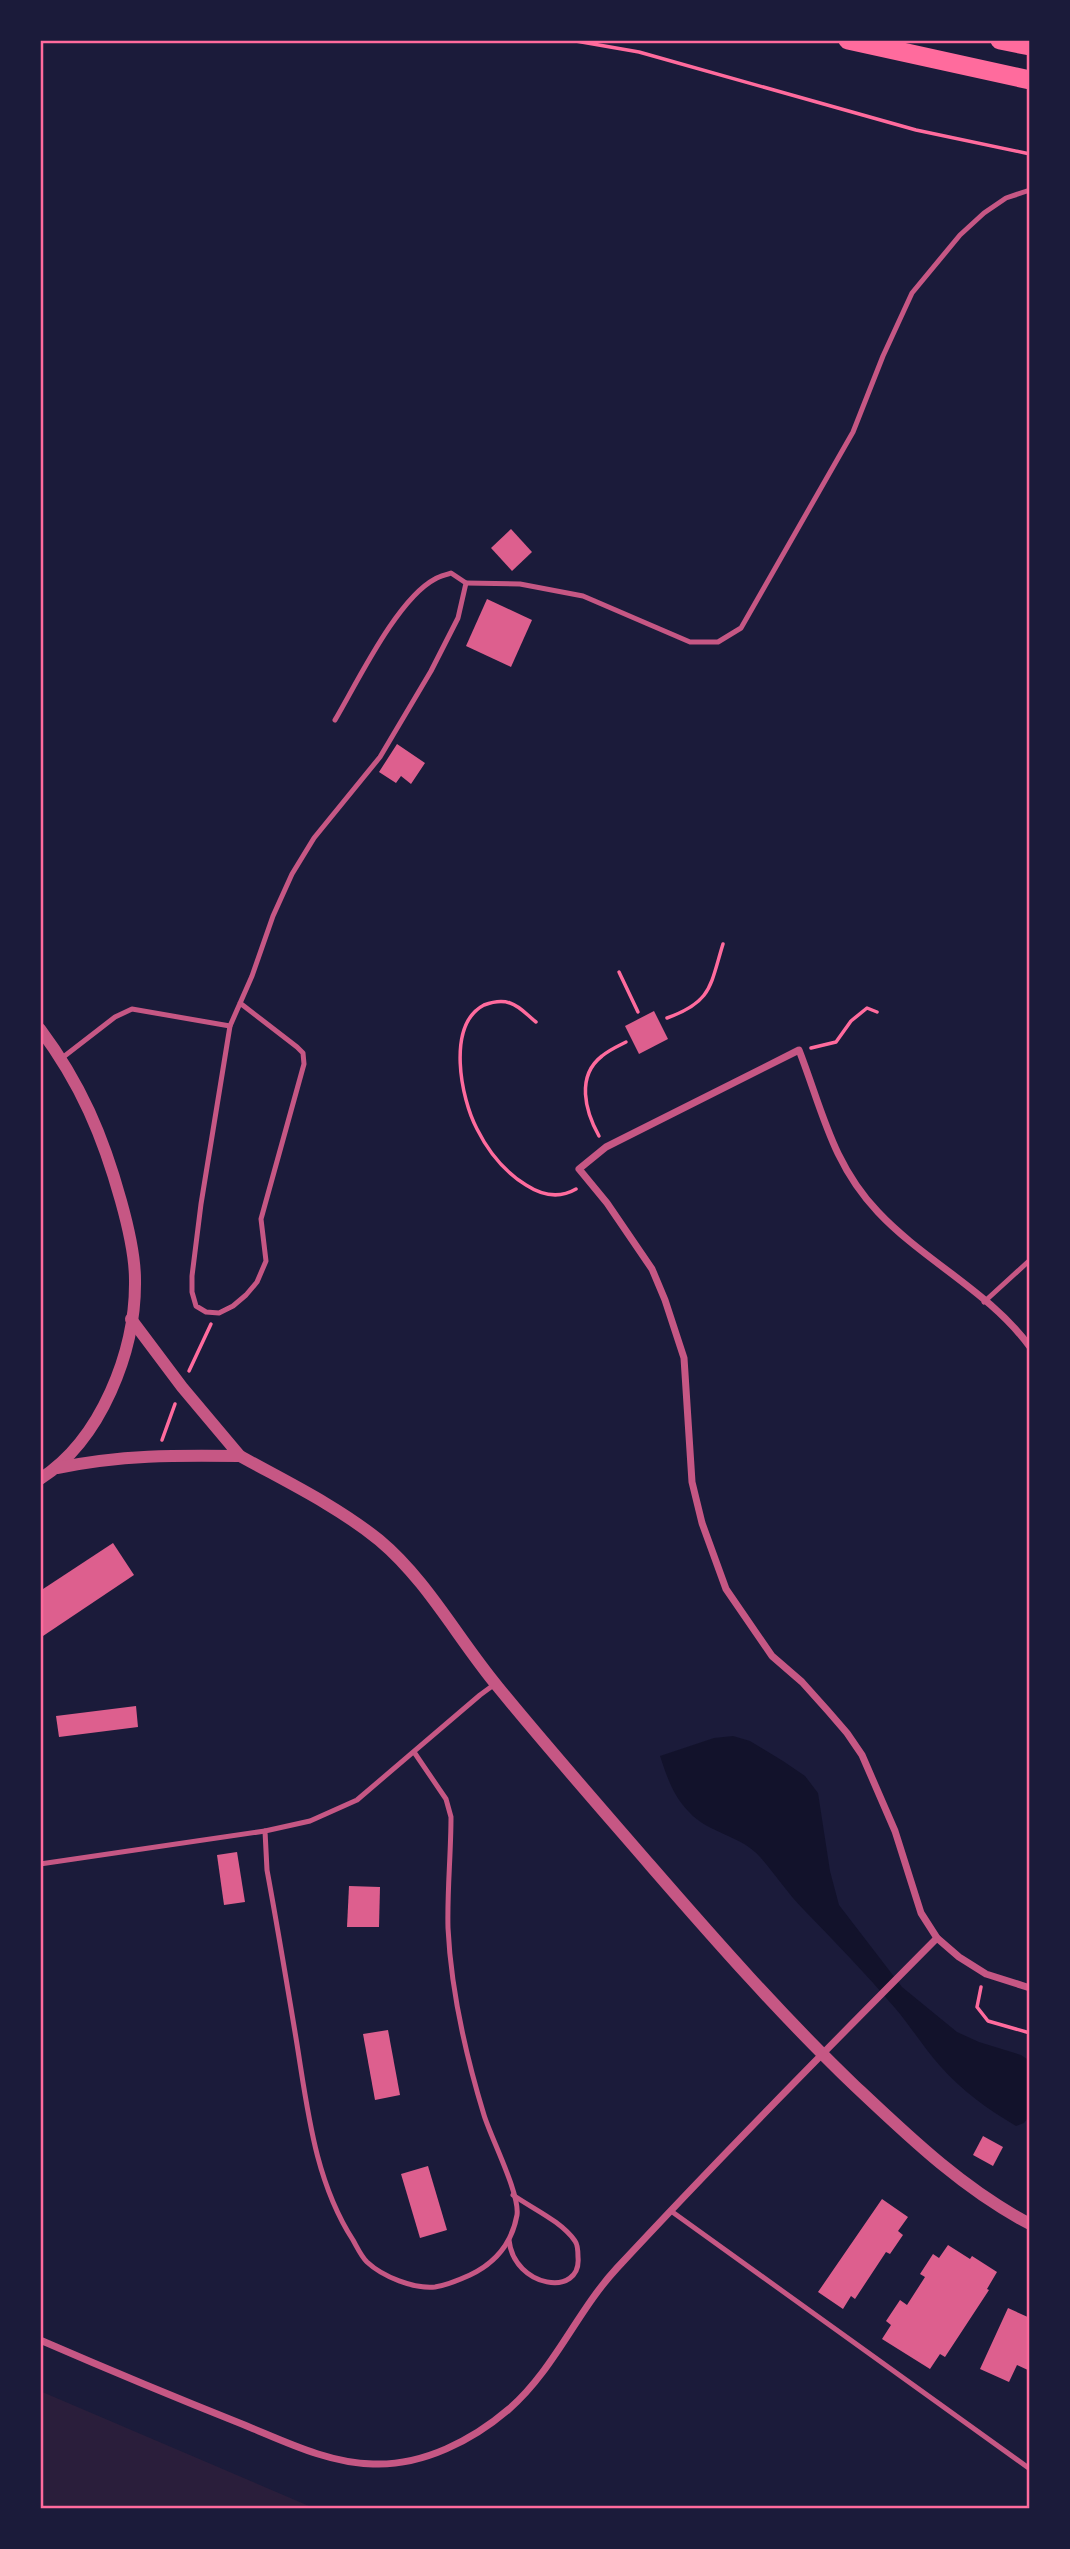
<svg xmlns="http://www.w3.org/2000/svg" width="1070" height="2549" font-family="Jost,sans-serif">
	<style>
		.green { fill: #2a1e3b }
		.water { fill: #12122b }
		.building { fill: #dd5f8e }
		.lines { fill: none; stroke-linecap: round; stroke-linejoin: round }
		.path { stroke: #ff6b9d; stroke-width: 3.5 }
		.service { stroke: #c65784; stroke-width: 5 }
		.minor { stroke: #c65784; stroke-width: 7 }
		.tertiary { stroke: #c65784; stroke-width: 12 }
		.motorway { stroke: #ff6b9d; stroke-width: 19 }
		.neatline { fill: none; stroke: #ff6b9d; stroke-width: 2.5 }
	</style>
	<rect width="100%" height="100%" fill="#1b1b3a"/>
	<polygon class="green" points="40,2391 316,2509 40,2509"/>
	<path class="water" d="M733,1736l17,5 33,20 22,15 13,17 12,78 9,34 63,82 55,45 22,10 42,13 9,6v54l-6,8 -8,3c-27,-16 -54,-35 -75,-59 -17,-19 -30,-40 -46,-59 -29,-34 -60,-66 -91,-98 -16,-16 -29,-36 -44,-53 -19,-22 -51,-23 -71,-45 -16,-16 -22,-35 -29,-56l54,-18z"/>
	<g class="building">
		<polygon points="511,529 532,552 512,571 491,548"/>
		<polygon points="487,599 532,620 511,667 466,646"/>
		<polygon points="397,744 425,763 411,784 401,776 396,783 379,772"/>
		<polygon points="654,1011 668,1039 639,1054 625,1026"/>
		<polygon points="113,1543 134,1575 40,1638 40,1591"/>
		<polygon points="136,1706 138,1727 59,1737 56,1716"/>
		<polygon points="237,1852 245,1902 224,1905 217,1855"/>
		<polygon points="349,1886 380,1887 379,1927 347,1927"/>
		<polygon points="388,2030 400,2095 375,2100 363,2034"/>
		<polygon points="983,2136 1003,2147 993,2166 973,2155"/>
		<polygon points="428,2166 447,2230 420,2238 401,2174"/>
		<polygon points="882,2199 908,2217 898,2231 903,2235 890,2254 886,2252 855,2299 851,2296 843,2309 818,2292"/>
		<polygon points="948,2245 970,2259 972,2256 997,2272 987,2289 989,2290 945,2357 940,2354 930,2369 882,2339 891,2325 886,2321 900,2300 907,2305 925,2277 920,2274 933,2254 939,2258"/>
		<polygon points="1008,2308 1030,2318 1030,2371 1017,2365 1009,2382 980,2369"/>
	</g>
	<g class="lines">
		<g class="path">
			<polyline points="570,40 639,52 916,130 1030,154"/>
			<polyline points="619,972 638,1012"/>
			<path d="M667,1018c45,-16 43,-32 56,-74"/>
			<path d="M536,1022c-8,-6 -16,-16 -26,-19 -8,-3 -18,-1 -26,2 -38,20 -23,94 -7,124 11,22 28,43 49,56 17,11 33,14 50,4"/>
			<polyline points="811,1048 836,1042 851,1021 867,1008 877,1012"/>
			<path d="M599,1136c-14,-25 -23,-60 3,-80 7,-6 16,-10 24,-14"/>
			<polyline points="189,1371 211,1324"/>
			<polyline points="162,1440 175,1404"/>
			<polyline points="981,1987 977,2007 988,2021 1030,2033"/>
		</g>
		<g class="service">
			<polyline points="466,583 520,584 583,596 690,642 718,642 741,628 853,432 883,356 912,293 960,235 984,213 1006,198 1030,190"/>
			<path d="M240,1003l57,44 6,6 1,11 -43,155 5,42 -9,21 -11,13 -13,11 -14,7 -13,-1 -10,-6 -4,-14v-16l9,-72 29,-178 22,-50 21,-60 19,-42 22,-36 66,-81 51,-86 27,-53 8,-35 -15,-10c-5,2 -11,3 -16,6 -38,20 -78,104 -100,141"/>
			<polyline points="62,1058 115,1017 132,1009 230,1026"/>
			<polyline points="984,1302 1030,1260"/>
			<path d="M414,1752l32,47 5,18c0,37 -4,74 -3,111 3,62 18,128 36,187 7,23 36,79 33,100 -5,28 -22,48 -47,60 -11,5 -22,10 -35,12 -21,2 -52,-10 -68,-25 -6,-6 -10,-15 -14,-22 -40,-62 -46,-137 -58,-208 -9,-54 -18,-108 -28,-162l-2,-39 45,-10 47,-21 123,-105 15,-11"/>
			<polyline points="40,1864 265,1831"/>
			<polyline points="671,2211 1030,2469"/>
			<path d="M509,2240c5,48 73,58 69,17 0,-6 0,-12 -3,-16 -14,-20 -42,-32 -62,-46"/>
		</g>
		<g class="minor">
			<path d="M1030,1347c-40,-55 -106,-86 -152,-135 -46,-48 -56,-103 -79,-162l-193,97 -27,22 28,34 45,66 13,31 19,58 8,124 10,41 24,66 46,67 30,26 26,29 19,22 15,22 33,76 26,82 16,25 22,19 27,17 44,14"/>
			<path d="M40,2340c67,29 134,57 202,84 42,17 85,39 131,40 50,2 100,-24 136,-55 45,-39 68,-98 108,-141 104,-112 212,-221 320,-330"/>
		</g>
		<g class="tertiary">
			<path d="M40,1029c41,55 63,107 81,172 7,25 14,53 14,79 1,71 -34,160 -95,199"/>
			<path d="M240,1456c47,26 97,50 139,84 48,40 79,99 119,147 49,60 101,119 152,178 66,76 132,151 205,221 53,50 109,104 175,138"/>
			<path d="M57,1468c64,-13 118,-13 183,-12l-58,-69 -51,-68"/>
		</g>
		<g class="motorway">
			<polyline points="848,40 1030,80"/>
			<polyline points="1000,40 1030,46"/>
		</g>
	</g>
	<rect width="1070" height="2549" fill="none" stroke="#1b1b3a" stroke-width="84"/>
	<rect x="42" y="42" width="986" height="2465" class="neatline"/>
</svg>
